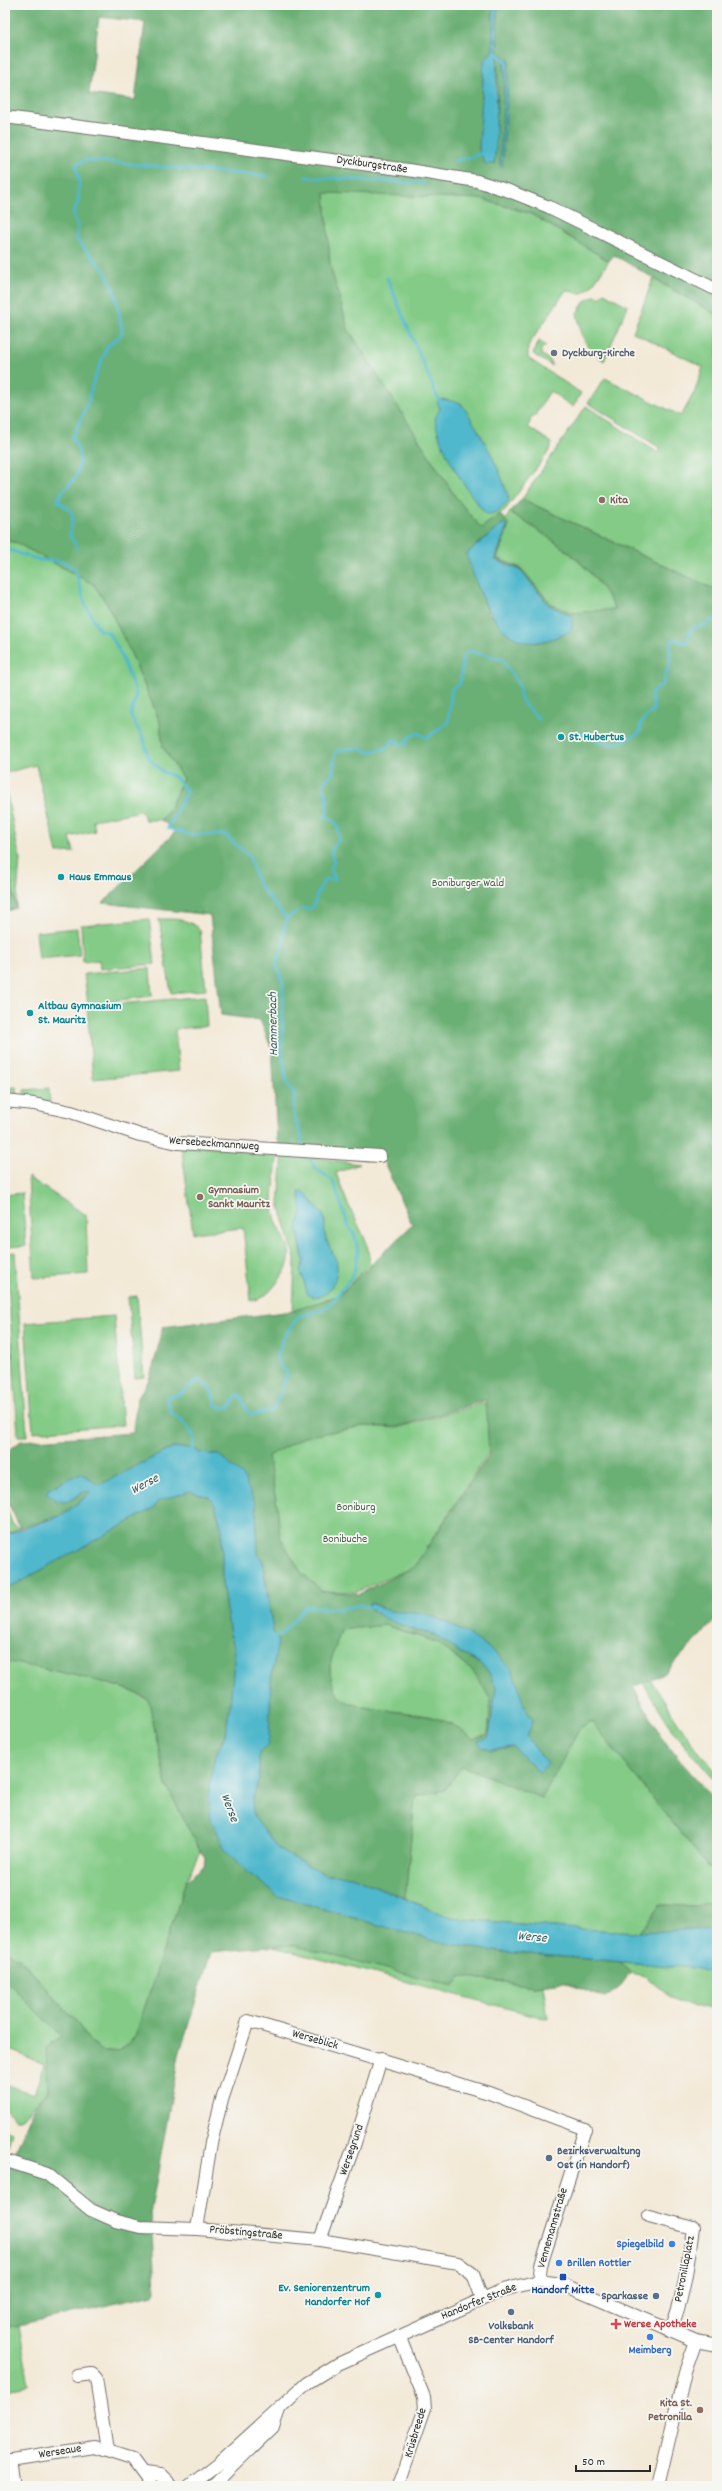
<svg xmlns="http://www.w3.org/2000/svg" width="722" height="2491" font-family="Dekko,sans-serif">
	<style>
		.green { fill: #83cb86; stroke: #577b58; fill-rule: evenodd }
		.forest { fill: #6aaf73; stroke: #4a6d4f; fill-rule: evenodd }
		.water { fill: #4fb8cc; stroke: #3d727c }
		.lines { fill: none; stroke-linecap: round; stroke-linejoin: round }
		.stream { stroke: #4fb8cc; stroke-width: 3 }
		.minor-casing { stroke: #716e67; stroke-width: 14 }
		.minor { stroke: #fff; stroke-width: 12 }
		.worship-dot { fill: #6b7280; stroke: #f6f6f2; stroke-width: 1.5 }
		.education-dot { fill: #8d6e63; stroke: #f6f6f2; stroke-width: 1.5 }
		.culture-dot { fill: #0f9aa8; stroke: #f6f6f2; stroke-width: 1.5 }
		.service-dot { fill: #5c6f8a; stroke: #f6f6f2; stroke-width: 1.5 }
		.shop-dot { fill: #3f7fe0; stroke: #f6f6f2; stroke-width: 1.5 }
		.transit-dot { fill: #1a4fb4; stroke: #f6f6f2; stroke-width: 1.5 }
		.health-dot { fill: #e0444e; stroke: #f6f6f2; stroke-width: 1.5 }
		.labels { text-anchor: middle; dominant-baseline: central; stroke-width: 3.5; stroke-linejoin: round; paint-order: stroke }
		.street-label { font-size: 12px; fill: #2b2b2b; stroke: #f6f6f2 }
		.worship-label { font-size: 12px; font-weight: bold; fill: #5b616d; stroke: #f6f6f2; text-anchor: start }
		.education-label { font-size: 12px; font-weight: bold; fill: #785e54; stroke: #f6f6f2; text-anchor: start }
		.culture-label { font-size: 12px; font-weight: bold; fill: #0d838f; stroke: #f6f6f2; text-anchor: start }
		.park-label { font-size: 12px; fill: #455b46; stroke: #f6f6f2 }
		.service-label { font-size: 12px; font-weight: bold; fill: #4e5e75; stroke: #f6f6f2; text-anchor: start }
		.shop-label { font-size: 12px; font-weight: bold; fill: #366cbe; stroke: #f6f6f2; text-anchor: end }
		.transit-label { font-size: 12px; font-weight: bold; fill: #164399; stroke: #f6f6f2 }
		.health-label { font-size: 12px; font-weight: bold; fill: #be3a42; stroke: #f6f6f2; text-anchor: start }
		.water-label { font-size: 13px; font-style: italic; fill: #385c63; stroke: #f6f6f2 }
	</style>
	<rect width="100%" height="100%" fill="#f6f6f2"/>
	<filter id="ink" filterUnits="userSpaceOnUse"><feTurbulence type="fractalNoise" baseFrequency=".025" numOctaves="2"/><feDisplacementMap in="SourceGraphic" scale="8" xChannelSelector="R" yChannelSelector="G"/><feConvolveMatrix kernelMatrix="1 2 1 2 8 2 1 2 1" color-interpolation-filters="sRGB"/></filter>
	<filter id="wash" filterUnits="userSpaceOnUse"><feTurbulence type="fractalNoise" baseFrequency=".012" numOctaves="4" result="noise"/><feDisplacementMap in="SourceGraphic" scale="16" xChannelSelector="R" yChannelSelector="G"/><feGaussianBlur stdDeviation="0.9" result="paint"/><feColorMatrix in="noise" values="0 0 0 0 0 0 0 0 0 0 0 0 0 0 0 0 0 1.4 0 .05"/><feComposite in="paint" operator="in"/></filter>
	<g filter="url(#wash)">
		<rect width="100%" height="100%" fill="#f3e9d7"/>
		<g class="green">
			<polygon points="325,192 481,199 531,214 609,261 591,287 580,294 566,290 528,346 528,358 581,393 573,407 550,391 534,417 532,416 528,427 552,443 549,451 506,509 481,529 455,496 348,329 330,265"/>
			<polygon points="653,279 717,315 717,587 712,588 522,499 586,406 658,453 660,448 588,403 605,378 681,416 695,391 703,367 633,332"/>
			<path d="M604,293l24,13 -24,55c-23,-19 -21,-21 -27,-48l8,-12 11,-6 4,3z"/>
			<polygon points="539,341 546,346 541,349 541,354 550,360 552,366 533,354"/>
			<path d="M510,512c45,30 78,47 105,97l-42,4 -22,-9 -30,-36 -24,-10 12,-33 -4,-4z"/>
			<polygon points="5,541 15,542 93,584 107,604 130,651 160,722 163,747 183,779 170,808 161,820 145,820 142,811 93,820 95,831 70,837 74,852 57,853 36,765 5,773"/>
			<polygon points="5,785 20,860 16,908 5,851"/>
			<polygon points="149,919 155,964 100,969 99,960 83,962 81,925"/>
			<path d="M159,919c16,0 29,-1 41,11l6,60 -35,3z"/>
			<polygon points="77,928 80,955 39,959 36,932"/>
			<polygon points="150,968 152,996 88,1004 84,974"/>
			<polygon points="205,996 207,1026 175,1029 179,1071 93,1079 87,1007"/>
			<polygon points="16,1087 17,1099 5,1098 5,1088"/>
			<polygon points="49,1088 50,1105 25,1101 24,1090"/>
			<path d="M181,1144l97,9c-2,17 -5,35 -5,52 2,34 34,42 3,79 -7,9 -13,15 -25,17l-8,-73 -50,5z"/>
			<path d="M283,1153l76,11 -23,9 11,29 20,41 3,21 -31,31 -46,16 2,-52 -16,-56zM318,1209c9,7 5,18 7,27 3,9 8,18 12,27l-37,7 4,-9c-5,-16 -9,-33 -2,-49z"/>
			<polygon points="28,1177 86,1215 88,1274 34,1278"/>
			<polygon points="22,1193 26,1246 5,1247 5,1195"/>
			<polygon points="15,1252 27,1436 18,1436 6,1253"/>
			<polygon points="137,1296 144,1377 135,1378 128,1297"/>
			<polygon points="114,1316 123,1425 33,1432 25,1323"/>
			<polygon points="5,1391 10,1442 5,1447"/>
			<polygon points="490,1401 489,1452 414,1567 356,1592 322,1591 301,1572 280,1537 277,1505 267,1456 304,1437 363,1426 397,1428"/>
			<polygon points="5,1504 13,1525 20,1528 5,1535"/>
			<path d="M385,1625l53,18 36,29 17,28 -3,34 -16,5c-34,-34 -81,-22 -123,-36 -12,-4 -18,-19 -19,-32 -1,-12 8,-29 11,-41z"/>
			<path d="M5,1661c27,6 130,23 144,41l17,83 34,66 -14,30 -51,156 -16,14 -14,1 -15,-10 -14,-21 -52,-58 -19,-14z"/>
			<polygon points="650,1679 690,1741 717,1773 717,1783 676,1735 643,1683"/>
			<polygon points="591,1721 717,1878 717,1900 696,1906 660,1905 640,1932 576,1929 451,1918 405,1898 415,1797 445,1790 462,1766 542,1798 580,1728"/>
			<polygon points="291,1945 460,1976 534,1986 543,1985 548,2019 274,1947"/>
			<polygon points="621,1962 695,1968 717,1975 717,2009 715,2007 693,2008 671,1998 645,1976 630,1973"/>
			<polygon points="5,1980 62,2036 48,2068 48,2090 22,2119 15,2119 5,2108 5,2085 34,2094 44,2064 7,2049 5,2054"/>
			<polygon points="5,2130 12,2132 5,2157"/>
			<polygon points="19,2325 29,2385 5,2389 5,2328"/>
		</g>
		<g class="forest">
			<path d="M5,5h488v45l-9,12 -5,88 15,14 4,-75 -1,-32 7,4 1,10 -5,94 2,2 7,-106 -12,-9v-47h220v310l-103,-60 -5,6 -79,-48 -48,-14 -157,-6 5,72 18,64 107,167 26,32 19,-14 9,11 -12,34 24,10 30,35 22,9 42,-4c-26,-50 -60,-67 -105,-97l12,-13 189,89 6,-1v1031l-52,55 -32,14 32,56 52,60v75l-126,-157 -11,7 -38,70 -80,-32 -17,24 -30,7 -10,101 -54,-22 -25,-1 -47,-25 -25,-33 -2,-16 7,-23v-26l8,-6 4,-66 7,-40 -5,-8 -10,-72 -5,-4 -2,-50 -37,-51 -19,-2 -7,-5h-21l-73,37 -18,-12 -31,15 -4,5c26,19 33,-5 45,-1l-28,23 -43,13 -15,-32v-43l16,-12 112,-8 4,-35 12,-18 12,-43 1,-10 131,-16 47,-16 72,-70 -28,-63 -103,-15 -4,-7 -5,-90 -12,-30 -39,-5 -11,-100 -107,-12 73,-72 -15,-11 9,-12 13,-29 -20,-32 -3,-25 -30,-71 -23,-47 -14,-20 -78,-42 -10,-1zM99,17l46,5 -10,78 -46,-6zM504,523l3,3 -12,34 38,26 17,20 22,10 -11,20 -26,7 -46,-29 -16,-40 3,-29zM486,1400l3,55 -75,112 -55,27 -37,-3 -21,-19 -21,-35 -3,-32 -9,-49 36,-19 59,-11 34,1zM371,1603l21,9h23l23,6 18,11 65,68 3,13 9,10 -6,17 21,27 -9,8 -26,-25 -23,3 -1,-13 7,-49 -8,-17 -10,-9 -17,-9 -28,-19 -17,-3 -48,-24zM385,1625l53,18 36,29 17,28 -3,34 -15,5c-35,-33 -82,-22 -123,-36 -13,-4 -19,-19 -20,-32 -1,-12 8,-29 11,-41z"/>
			<polygon points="5,851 16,908 5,912"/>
			<path d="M190,1490l19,7 6,8 7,25v53l8,51 5,15 -5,56 -5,30 -11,24 64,137 160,46 55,9 128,11 9,11 -11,15 -14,10 -43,-16 -28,4 -74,-10 -6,10 -163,-41 -80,7 -32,103 -28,155 4,81 -2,4 -148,33 1,-154 28,-66 14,-18 -2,-42 15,-12 -56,-56v-31l19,14 52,58 14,21 15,10 14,-1 16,-14 51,-156 18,-15 1,-9 -5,-6 -34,-66 -17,-84c-15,-17 -117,-34 -144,-40v-71l149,-82 4,-7z"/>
			<polygon points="717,1900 717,1929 640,1932 660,1905 696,1906"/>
		</g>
		<g class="water">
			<polygon points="493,5 497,5 497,51 509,60 502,167 500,165 505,71 504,62 497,57 496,147 494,164 485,164 479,150 484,61 493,50"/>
			<path d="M442,399l19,4c19,29 39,63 48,97 -7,8 -13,15 -23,14 -19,-22 -48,-67 -51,-96l5,-9 -3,-7z"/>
			<path d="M504,523l3,3 -12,34 25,10 30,36 22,10v13c-8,7 -18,9 -28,12 -48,12 -66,-54 -78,-87z"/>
			<path d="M299,1192h6c4,9 12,13 17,21 5,7 2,15 3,22 2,10 10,19 12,29 2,16 -11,40 -29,31l-8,-25 4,-9 -7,-33 5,-16z"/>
			<path d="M172,1448h21l7,5 19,2 24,21 13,30 2,49 4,5 11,72 5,8 -7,40 -2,58 -2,8 -8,6v26l-7,23 2,16 25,33 47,25 25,1 100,42 125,11 64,3 77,-3v46l-22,-7 -202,-17 -55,-9 -160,-46 -28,-22 -24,-23 -15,-32 -3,-22 6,-38 11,-24 5,-30 5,-56 -5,-15 -8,-51v-53l-7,-25 -6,-8 -19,-6 -32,10 -4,7 -149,82v-55l58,-20 28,-23c-12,-5 -20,19 -38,6 -4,-3 -5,-1 -7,-5l4,-5 31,-15 18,12z"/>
			<path d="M371,1603c7,3 13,7 20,8 8,2 17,0 25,1 25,4 81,36 95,58 11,16 8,35 22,50l-6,17 21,27 -9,8 -26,-25 -23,3 -8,-3 -4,-6 11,-4 7,-49 -8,-17 -10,-9 -17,-9 -28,-19 -17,-3 -32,-13 -16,-11z"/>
		</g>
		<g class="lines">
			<g class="stream">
				<polyline points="455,161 481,154 482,150"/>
				<polyline points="305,177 424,183"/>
				<polyline points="387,278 439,401"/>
				<polyline points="5,549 40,560 62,561 75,569 85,604 99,630 108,632 117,646 136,693 131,716 144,740 148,758 163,772 175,777 187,791 168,828 188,834 225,835 249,856 258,884 286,918 282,951 276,963 283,983 282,1049 287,1083 294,1092 294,1114 303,1143"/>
				<path d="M78,549l-8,-13 3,-21 -4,-6 -11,-8c2,-10 6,-10 12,-17 13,-14 12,-32 2,-46l16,-35 5,-21 14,-35 14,-12 1,-6 -7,-36 -10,-22 -29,-32 2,-12 -5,-13 5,-12 1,-20 -3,-17 10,-5 182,16"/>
				<path d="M578,732c31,14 32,18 62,0l1,-10 13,-13 -3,-16 13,-10c0,-9 3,-11 6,-19 2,-8 -3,-11 2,-23l5,-2 9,5 6,-16 14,-3 5,-5 6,2"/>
				<path d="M303,908l6,1 5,-3 3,-12 8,-15 9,1 1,-3 -5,-7 4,-9 -3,-9c1,-4 7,-9 8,-14 1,-11 -4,-19 -14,-22l3,-6 -2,-6 2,-3 -5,-17 10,-11 2,-20 4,-3 21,-2 8,4 19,-4 6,-8h4l2,4h7l2,-6 10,-5 9,5 21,-16 4,-34 8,-4 3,-27 6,-6 33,8 17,26 1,11 4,8 15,15"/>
				<polyline points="286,918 297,912"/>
				<path d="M193,1451l1,-15 -14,-18 -8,-4 -6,-16 16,-5 15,-13c13,4 15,12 19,25l7,3 7,-1 7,-12h3l7,16 5,4 21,-5c3,-9 14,-30 14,-38l-8,-7 -2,-8 6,-19 16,-22 26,-7 14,-15 15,-21 4,-22 -3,-15 -7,-11 -15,-44 -18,-13 -5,-9"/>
				<polyline points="272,1637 281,1635 306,1606 339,1609 359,1605 368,1607"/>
			</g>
		</g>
	</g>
	<g filter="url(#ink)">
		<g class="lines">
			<defs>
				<g id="minor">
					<polyline points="5,117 408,170 477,181 509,191 549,207 717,290"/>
					<polyline points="5,1101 34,1104 71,1112 140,1135 178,1143 380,1156"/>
					<polyline points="5,2162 10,2162 47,2174 91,2210 116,2221 140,2227 197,2229 320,2240 458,2263 473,2274 482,2298"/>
					<path d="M649,2216l44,12c-5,34 -9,71 -23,103"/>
					<polyline points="197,2229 211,2143 221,2103 248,2021 489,2093 585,2129 541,2265 539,2281"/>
					<polyline points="320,2240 354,2146 381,2059"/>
					<polyline points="77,2376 92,2374 96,2378 107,2450"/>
					<polyline points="12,2460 16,2486"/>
					<polyline points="5,2461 94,2447 132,2459 152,2486"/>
					<polyline points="144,2473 160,2475 171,2486"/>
					<polyline points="189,2486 220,2462 307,2383 338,2364 503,2290 539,2281 562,2284 696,2341 717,2345"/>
					<polyline points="212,2486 273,2427 279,2410"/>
					<polyline points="398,2486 425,2408 424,2397 399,2336"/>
					<polyline points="658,2486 685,2372 696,2341"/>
				</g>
			</defs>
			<use href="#minor" class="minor-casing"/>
			<use href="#minor" class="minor"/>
		</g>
	</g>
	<circle class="worship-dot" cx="554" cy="353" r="4"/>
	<g class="education-dot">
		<circle cx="602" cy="500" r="4"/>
		<circle cx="200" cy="1197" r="4"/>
		<circle cx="700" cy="2410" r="4"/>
	</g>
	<g class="culture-dot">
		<circle cx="561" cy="737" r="4"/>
		<circle cx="61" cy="877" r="4"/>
		<circle cx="30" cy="1013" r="4"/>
		<circle cx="378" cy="2295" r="4"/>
	</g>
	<g class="service-dot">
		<circle cx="549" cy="2158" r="4"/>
		<circle cx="656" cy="2296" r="4"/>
		<circle cx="511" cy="2312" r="4"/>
	</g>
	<g class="shop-dot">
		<circle cx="672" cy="2244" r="4"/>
		<circle cx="559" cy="2263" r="4"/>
		<circle cx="650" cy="2337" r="4"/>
	</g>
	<rect class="transit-dot" x="559" y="2273" width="8" height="8" rx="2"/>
	<path class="health-dot" d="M614 2318h4v4h4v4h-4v4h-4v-4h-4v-4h4z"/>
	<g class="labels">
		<g class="street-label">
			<text transform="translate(372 165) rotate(8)">Dyckburgstraße</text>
			<text transform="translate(214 1144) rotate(4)">Wersebeckmannweg</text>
			<text transform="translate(315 2040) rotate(16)">Werseblick</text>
			<text transform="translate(352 2150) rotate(-71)">Wersegrund</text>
			<text transform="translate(553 2228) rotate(-74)">Vennemannstraße</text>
			<text transform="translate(246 2233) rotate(5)">Pröbstingstraße</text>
			<text transform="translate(685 2269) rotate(-79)">Petronillaplatz</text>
			<text transform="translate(479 2302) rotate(-22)">Handorfer Straße</text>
			<text transform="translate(416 2433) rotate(-73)">Krüsbreede</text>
			<text transform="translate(60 2452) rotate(-9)">Werseaue</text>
		</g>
		<g class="worship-label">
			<text x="562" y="353">Dyckburg-Kirche</text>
		</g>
		<g class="education-label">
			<text x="610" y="500">Kita</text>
			<text x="208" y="1190">Gymnasium<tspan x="208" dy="14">Sankt Mauritz</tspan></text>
			<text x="692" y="2403" text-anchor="end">Kita St.<tspan x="692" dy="14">Petronilla</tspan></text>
		</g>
		<g class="culture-label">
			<text x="569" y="737">St. Hubertus</text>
			<text x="69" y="877">Haus Emmaus</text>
			<text x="38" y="1006">Altbau Gymnasium<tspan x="38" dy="14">St. Mauritz</tspan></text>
			<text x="370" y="2288" text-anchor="end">Ev. Seniorenzentrum<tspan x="370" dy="14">Handorfer Hof</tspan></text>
		</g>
		<g class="park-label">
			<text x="468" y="883">Boniburger Wald</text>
			<text x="356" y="1507">Boniburg</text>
			<text x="345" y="1539">Bonibuche</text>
		</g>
		<g class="service-label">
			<text x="557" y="2151">Bezirksverwaltung<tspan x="557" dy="14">Ost (in Handorf)</tspan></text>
			<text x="648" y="2296" text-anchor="end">Sparkasse</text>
			<text x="511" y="2326" text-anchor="middle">Volksbank<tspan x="511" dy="14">SB-Center Handorf</tspan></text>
		</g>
		<g class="shop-label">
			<text x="664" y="2244">Spiegelbild</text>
			<text x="567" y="2263" text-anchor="start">Brillen Rottler</text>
			<text x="650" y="2350" text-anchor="middle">Meimberg</text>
		</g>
		<g class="transit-label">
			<text x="563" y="2290">Handorf Mitte</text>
		</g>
		<g class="health-label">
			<text x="624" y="2324">Werse Apotheke</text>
		</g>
		<g class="water-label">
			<text transform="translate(274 1024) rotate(-91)">Hammerbach</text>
			<text transform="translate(145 1485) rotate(-28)">Werse</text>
			<text transform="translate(229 1808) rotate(69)">Werse</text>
			<text transform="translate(532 1938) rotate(5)">Werse</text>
		</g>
	</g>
	<rect width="722" height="2491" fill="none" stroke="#f6f6f2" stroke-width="20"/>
	<path d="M576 2465v6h74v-6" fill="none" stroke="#2b2b2b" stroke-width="2"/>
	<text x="582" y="2465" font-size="12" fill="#2b2b2b" stroke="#f6f6f2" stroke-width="3" paint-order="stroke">50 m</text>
</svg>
